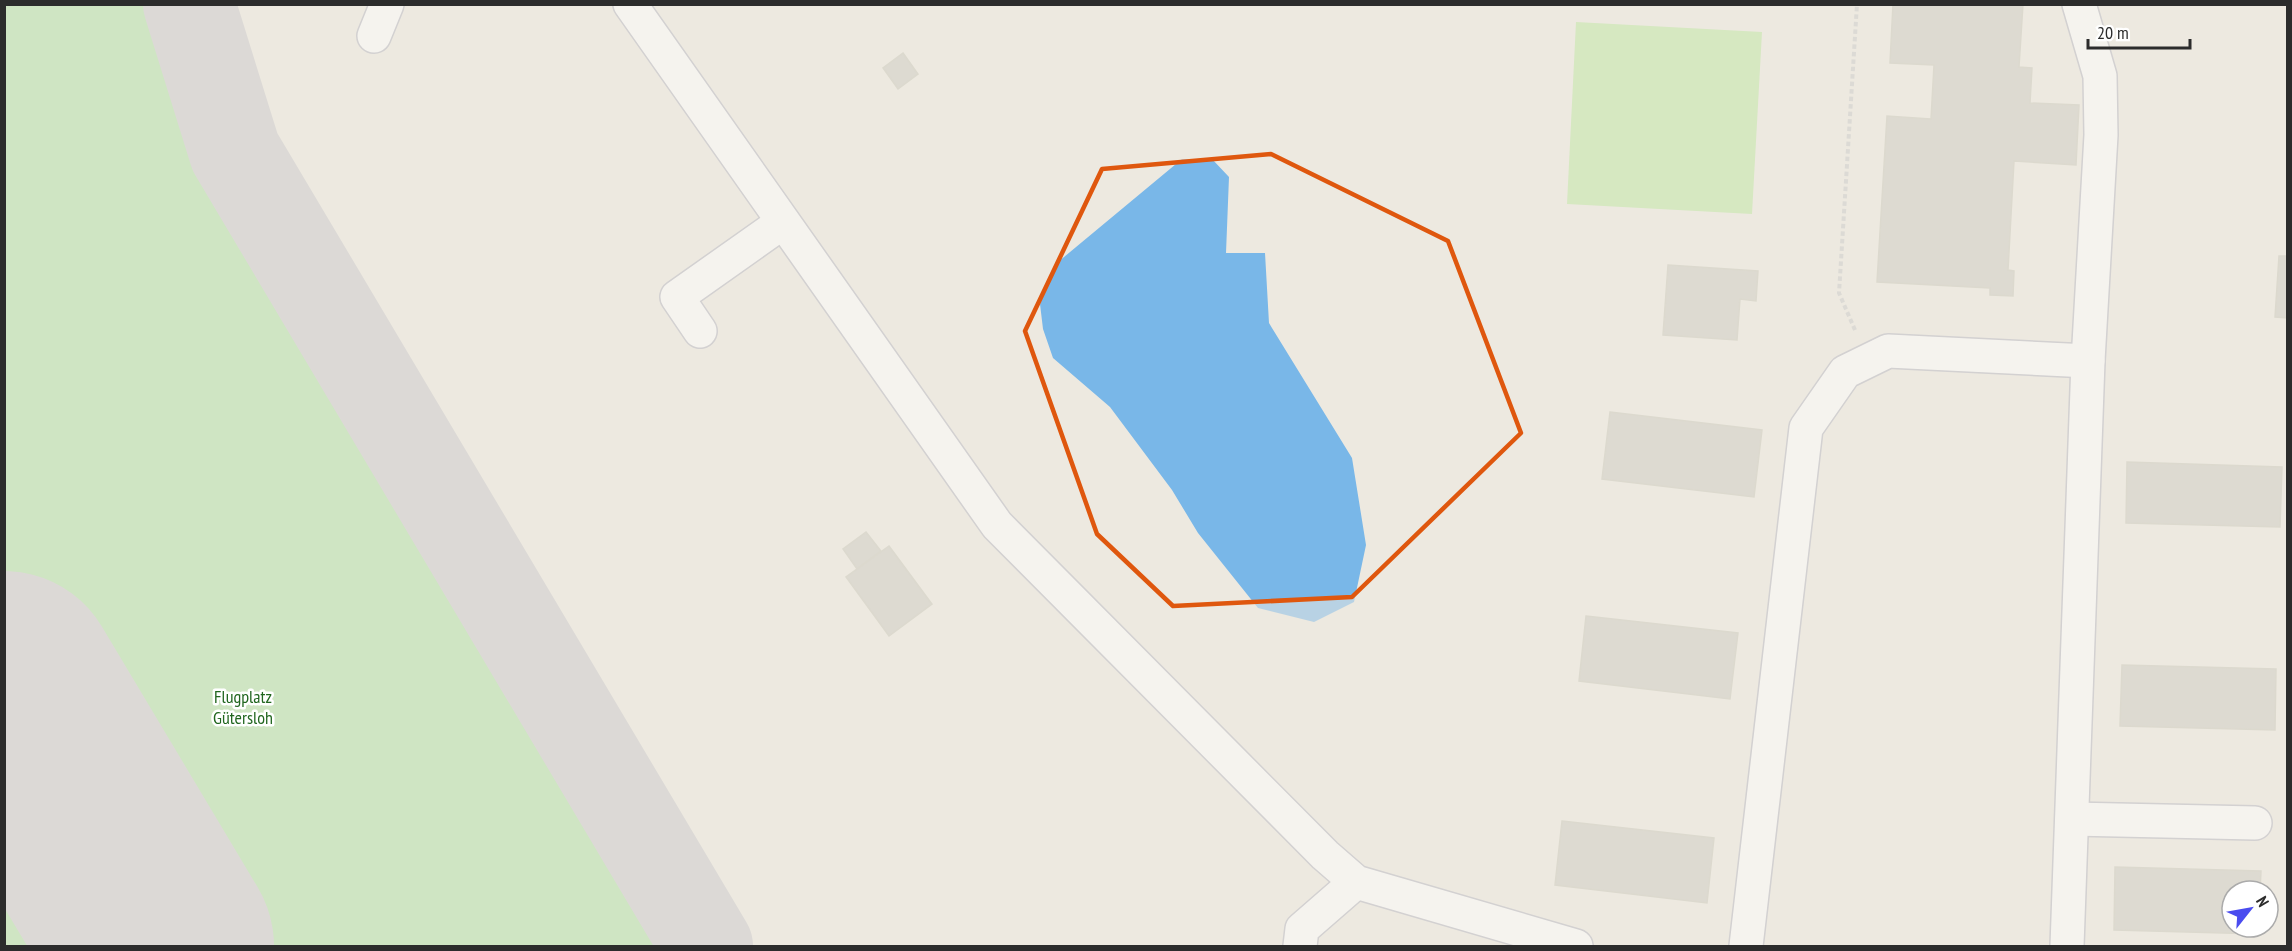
<svg xmlns="http://www.w3.org/2000/svg" width="2292" height="951" font-family="'PT Sans Narrow',sans-serif">
	<style>
		.green { fill: #aae0a0 }
		.pitch { fill: #bae69c }
		.water { fill: #79b7e8 }
		.lines { fill: none; stroke-linecap: round; stroke-linejoin: round }
		.taxiway { stroke: #c8c6ca; stroke-width: 92 }
		.runway { stroke: #c8c6ca; stroke-width: 228 }
		.building { fill: #c9c7be; stroke: #c8c6b9; stroke-width: 1.5 }
		.minor-casing { stroke: #b3b3bf; stroke-width: 36 }
		.path { stroke: #c8c8c8; stroke-width: 4; stroke-dasharray: 4.5 3; stroke-linecap: butt }
		.minor { stroke: #fff; stroke-width: 33 }
		.marked { fill: none; stroke: #df570e; stroke-width: 4.5; stroke-linejoin: round }
		.labels { text-anchor: middle; dominant-baseline: central; stroke-width: 5; stroke-linejoin: round; paint-order: stroke }
		.park-label { font-size: 18px; fill: #21661f; stroke: #fff }
	</style>
	<rect width="100%" height="100%" fill="#ede9e0"/>
	<polygon class="green" points="5,4 148,5 166,64 206,166 328,381 664,946 5,946"/>
	<polygon class="pitch" points="1576,22 1762,32 1752,214 1567,204"/>
	<polygon class="water" points="1182,159 1212,159 1229,177 1226,253 1265,253 1269,323 1352,458 1366,545 1354,602 1314,622 1258,608 1198,533 1172,490 1110,407 1053,358 1043,329 1040,304 1058,262"/>
	<g class="lines">
		<polyline class="taxiway" points="189,4 235,152 707,946"/>
		<polyline class="runway" points="4,685 160,946"/>
	</g>
	<g class="building">
		<polygon points="1893,4 2023,4 2019,67 2032,68 2030,103 2079,105 2076,165 2014,161 2008,270 2014,271 2013,296 1990,295 1990,288 1877,282 1887,116 1931,119 1934,65 1890,63"/>
		<polygon points="903,53 918,74 898,89 883,68"/>
		<polygon points="2279,256 2288,256 2288,318 2275,317"/>
		<polygon points="1668,265 1758,271 1756,301 1740,299 1737,340 1663,335"/>
		<polygon points="1610,412 1762,430 1754,497 1602,479"/>
		<polygon points="2127,462 2282,467 2280,527 2126,523"/>
		<polygon points="866,532 881,551 857,569 843,549"/>
		<polygon points="889,546 932,604 889,636 846,577"/>
		<polygon points="1586,616 1738,633 1730,699 1579,681"/>
		<polygon points="2122,665 2276,669 2275,730 2120,726"/>
		<polygon points="1562,821 1714,838 1707,903 1555,885"/>
		<polygon points="2115,867 2261,871 2260,891 2232,891 2232,927 2259,927 2259,934 2114,930"/>
	</g>
	<g class="lines">
		<defs>
			<g id="minor">
				<polyline points="630,4 997,525 1325,855 1356,882 1576,946"/>
				<polyline points="374,36 387,4"/>
				<polyline points="700,331 677,297 783,222"/>
				<polyline points="2072,819 2255,823"/>
				<polyline points="1300,946 1302,929 1356,882"/>
				<polyline points="1746,946 1806,428 1845,372 1888,351 2088,361"/>
				<polyline points="2067,946 2088,361 2101,135 2100,76 2079,4"/>
			</g>
		</defs>
		<use href="#minor" class="minor-casing"/>
		<polyline class="path" points="1855,330 1839,293 1857,4"/>
		<use href="#minor" class="minor"/>
	</g>
	<path d="M0 0H2292V951H0ZM1271,154l177,87 73,192 -169,164 -179,9 -76,-72 -72,-203 77,-162z" fill="#ede9e0" fill-opacity=".55" fill-rule="evenodd"/>
	<path class="marked" d="M1271,154l177,87 73,192 -169,164 -179,9 -76,-72 -72,-203 77,-162z"/>
	<g class="labels">
		<g class="park-label">
			<text x="243" y="696">Flugplatz<tspan x="243" dy="21">Gütersloh</tspan></text>
		</g>
	</g>
	<rect width="2292" height="951" fill="none" stroke="#2c2c2c" stroke-width="12"/>
	<g transform="translate(2250 909) rotate(59)"><circle r="28" fill="#ffffff" stroke="#ababab" stroke-width="1.5"/>
	<path d="M0-4.5L10 22L0 15L-10 22Z" fill="#4a4cef"/>
	<text y="-9" font-size="16" font-weight="bold" text-anchor="middle" fill="#2c2c2c">N</text>
	</g>
	<path d="M2088 39v9h102v-9" fill="none" stroke="#2c2c2c" stroke-width="3"/>
	<text x="2097" y="39" font-size="18" fill="#2c2c2c" stroke="#ffffff" stroke-width="4.5" paint-order="stroke">20 m</text>
</svg>
